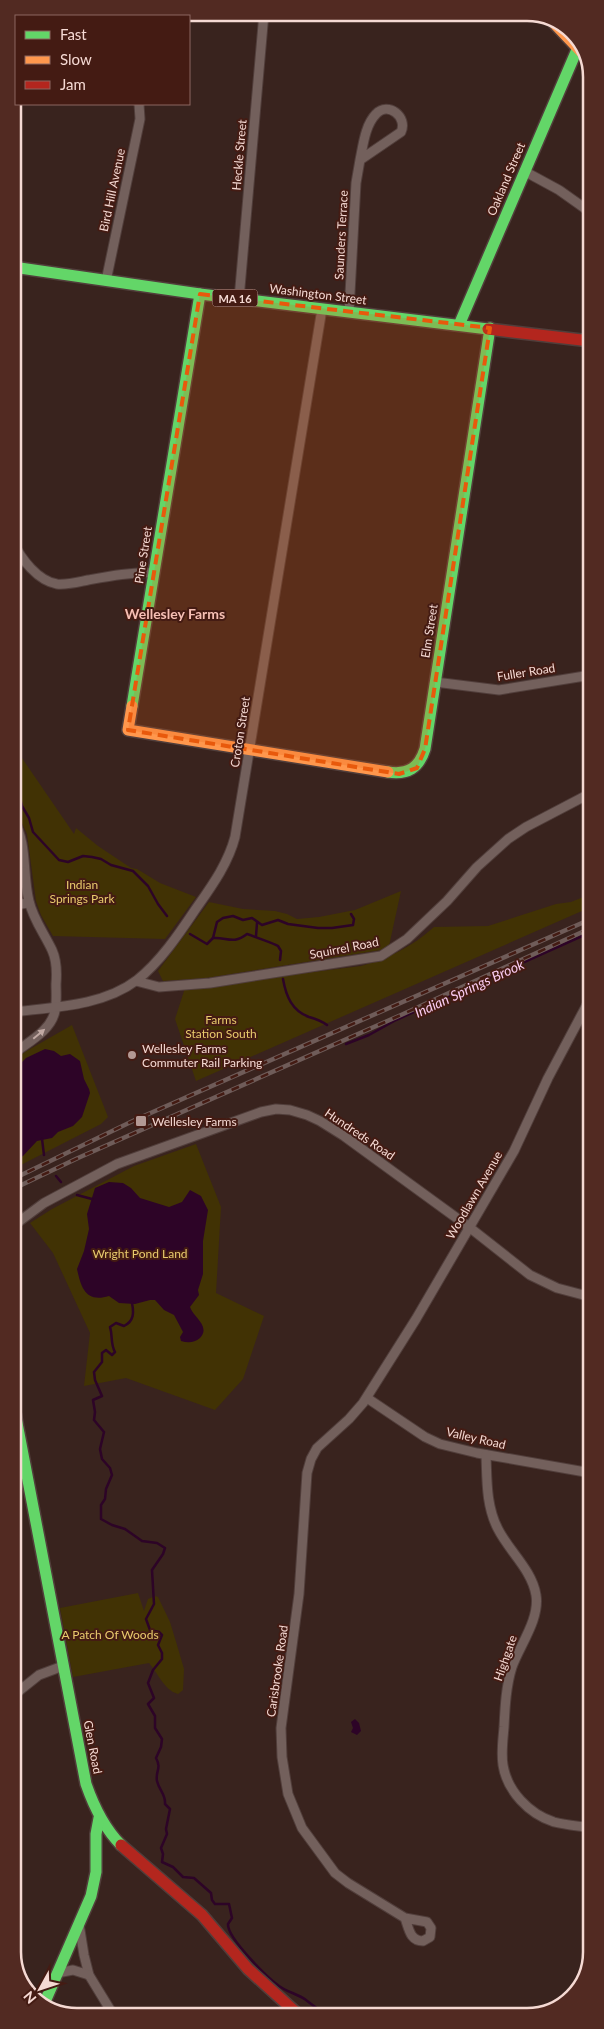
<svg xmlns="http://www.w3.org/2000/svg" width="604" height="2029" font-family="Lato,sans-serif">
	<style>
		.green { fill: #413204 }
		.water { fill: #2d0427 }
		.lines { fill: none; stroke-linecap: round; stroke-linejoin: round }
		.stream { stroke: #2d0427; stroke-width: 2.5 }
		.street-casing { stroke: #513e3b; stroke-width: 11 }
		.fast-casing { stroke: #513e3b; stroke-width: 14 }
		.slow-casing { stroke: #513e3b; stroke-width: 14 }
		.jam-casing { stroke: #513e3b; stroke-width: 14 }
		.street { stroke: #73605c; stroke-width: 9 }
		.fast { stroke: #63d668; stroke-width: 11 }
		.slow { stroke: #ff974d; stroke-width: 11 }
		.jam { stroke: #b3261e; stroke-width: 11 }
		.rail-casing { stroke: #6f5c59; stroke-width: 4.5 }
		.rail { stroke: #441b13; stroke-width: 2.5; stroke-dasharray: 8; stroke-linecap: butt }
		.oneway { fill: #c1a9a3 }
		.marked { fill: #e8590c; fill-opacity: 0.2; stroke: #e8590c; stroke-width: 4; stroke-dasharray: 10 6; stroke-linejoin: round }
		.poi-dot { fill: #b39994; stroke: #441b13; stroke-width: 2 }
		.labels { text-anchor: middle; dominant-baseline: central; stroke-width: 4; stroke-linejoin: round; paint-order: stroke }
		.shield { fill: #441b13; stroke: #c0a099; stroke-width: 1 }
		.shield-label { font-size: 11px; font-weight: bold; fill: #f5d9d3 }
		.street-label { font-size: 12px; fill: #f5d9d3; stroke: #441b13 }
		.park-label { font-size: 12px; fill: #e9cb6d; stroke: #441b13 }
		.poi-label { font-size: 12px; fill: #f5d9d3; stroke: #441b13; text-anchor: start }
		.neighbourhood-label { font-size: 14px; font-weight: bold; fill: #f6bfb4; stroke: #441b13 }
		.water-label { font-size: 14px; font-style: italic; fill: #faccf2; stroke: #441b13 }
		.rim { fill: none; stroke: #f5d9d3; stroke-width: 2.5 }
	</style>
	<rect width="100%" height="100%" fill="#39231e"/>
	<g class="green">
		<polygon points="13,745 74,834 76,828 98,846 131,868 137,869 160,883 196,897 165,939 53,936 41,915 36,901 27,834 20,819 13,808"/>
		<polygon points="401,891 389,946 381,950 206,978 163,981 158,971 209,902 243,909 275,911 287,914 297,919 319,917 355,910"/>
		<path d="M591,894v13l-395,174 -21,-62 10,-31 176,-22c27,-7 52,-20 73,-39l54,-1 68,-22 15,-2z"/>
		<polygon points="72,1025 108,1117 101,1124 13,1169 13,1061 25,1052"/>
		<polygon points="196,1144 221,1207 216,1293 264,1316 243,1379 215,1410 126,1378 84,1386 90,1333 53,1253 30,1223 52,1209 134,1166"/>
		<path d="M138,1593l6,18 4,-12 7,-3 3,1 12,25 7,23 7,24 -1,21 -5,4c-14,-4 -20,-21 -29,-31l-76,14 -13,-69z"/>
	</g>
	<g class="water">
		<polygon points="45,1049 54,1051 61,1056 70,1054 80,1061 84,1079 89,1089 90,1093 82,1117 73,1126 58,1132 52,1138 37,1141 23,1156 13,1162 13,1071 26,1058"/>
		<path d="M109,1182l14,1 8,5 9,10 29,9 13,-5 8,-12 11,6 7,14 -5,31v33l-5,16 1,5 -9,12c3,10 21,19 10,31 -6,5 -12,5 -19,3l-1,-4 3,-5 -9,-17 -10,-5 -9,-10h-5l-15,4 -16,-1 -10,-7c-23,7 -28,-8 -32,-27l7,-18 5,-22 -2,-15 8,-26z"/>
		<polygon points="355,1719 359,1723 361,1731 357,1735 351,1732 353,1728 351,1722"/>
	</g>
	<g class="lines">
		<g class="stream">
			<polyline points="13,785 18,790 22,806 29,818 33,832 59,860 68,862 83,856 92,857 101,859 111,865 133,871 148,886 158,904 167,916"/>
			<path d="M190,934l17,10 6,-6c14,-1 20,7 34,-4 3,1 28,10 31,12l3,5 -1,9"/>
			<polyline points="256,936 257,923"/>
			<polyline points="213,938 217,922 223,918 233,916 243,920 252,918 262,925 278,920 288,924 318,928 332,928 353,925 354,919 351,914"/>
			<path d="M283,979c3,17 9,32 26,38 7,2 13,4 18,8"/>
			<polyline points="346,1044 369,1035 396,1020 591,932"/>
			<polyline points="42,1139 44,1155"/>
			<polyline points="56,1176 61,1182"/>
			<polyline points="77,1195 92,1199"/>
			<path d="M132,1303c2,10 2,18 -8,23l-8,-3 -6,4c3,9 0,16 5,25l-3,3 -6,-5 -4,3v9l-8,10 1,8 7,16 -9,4 2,12 -1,8 10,12 -4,17 2,10 8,9 2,7 -6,14 -1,10 -4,6v14l11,6 13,4 17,12 15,2 8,5 -2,6 -11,16 2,34 -8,15 4,11 9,2 3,3 -4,10 4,8v6l-9,11 -5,13 6,15 -6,6 7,12v12l7,11 -1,8 -5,11c6,11 -1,13 1,23 2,9 9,14 8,23l5,5 -4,20 1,5 -6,14 2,6 -1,8 11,5 10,10 11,1 17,15 1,7 3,4h14l3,14 -4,6c-1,14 39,53 51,62 8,6 19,8 27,14 8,6 14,11 22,16"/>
		</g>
		<defs>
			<g id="street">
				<polyline points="524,171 559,190 590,212"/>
				<polyline points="106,281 140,119 139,104"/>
				<polyline points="239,299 264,13"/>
				<path d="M349,312l7,-129 4,-23 41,-28c7,-15 -13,-31 -25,-18 -11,11 -13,32 -16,46"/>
				<path d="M13,542c8,17 25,39 44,42 10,1 21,-2 31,-4 22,-4 43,-8 66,-7"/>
				<polyline points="435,682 499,690 591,675"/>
				<path d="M13,819c15,25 9,54 16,82 4,18 15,32 23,49 5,11 5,22 4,34 0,8 1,18 -1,27 -4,20 -27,31 -42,43"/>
				<polyline points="13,895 24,872"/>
				<polyline points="13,905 29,903"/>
				<polyline points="136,981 159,987 210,983 381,956 407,939 447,901 477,867 508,839 526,827 591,793"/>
				<path d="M13,1012c41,-5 90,-6 124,-32 23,-18 42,-46 58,-70 16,-23 33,-46 40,-73l87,-528"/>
				<polyline points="13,1226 44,1203 117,1164 261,1112 276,1109 290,1110 307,1115 320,1121 344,1136 469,1227 530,1275 557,1288 591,1297"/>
				<polyline points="367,1398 425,1437 440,1444 477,1453 591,1473"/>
				<path d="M486,1455c1,25 0,51 12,74 11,22 34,41 38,66 4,24 -16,50 -24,72 -6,19 -7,40 -8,60 -1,12 -3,26 -1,38 4,26 26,49 51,57 12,3 25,4 37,6"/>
				<polyline points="14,1695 39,1675 63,1666"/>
				<path d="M405,1918c4,11 5,23 18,23l7,-4 1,-9 -4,-6 -22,-4 -57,-35 -13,-10 -33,-45 -14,-34 -6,-37 -1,-29 18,-134 8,-121 4,-14 6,-11 32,-29 14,-16 53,-84 98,-168 34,-73 43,-81"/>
				<polyline points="79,1924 84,1955 89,1975 114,2016"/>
				<polyline points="57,1973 73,1970 89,1975"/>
			</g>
			<g id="fast">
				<polyline points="13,267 200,294 488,329"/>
				<polyline points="459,325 579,45"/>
				<polyline points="132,706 200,294"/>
				<path d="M388,772c20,3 31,-4 37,-23l65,-421"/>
				<path d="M13,1402l73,382c8,23 18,44 35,61"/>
				<polyline points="44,2004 91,1896 96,1872 96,1834 99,1818"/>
			</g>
			<g id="slow">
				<polyline points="551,20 587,58"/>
				<polyline points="132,706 128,730 388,772"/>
			</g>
			<g id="jam">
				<polyline points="488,329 590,341"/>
				<polyline points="121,1845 202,1915 248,1969 300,2016"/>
			</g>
		</defs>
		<use href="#street" class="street-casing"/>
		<use href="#fast" class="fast-casing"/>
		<use href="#slow" class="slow-casing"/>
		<use href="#jam" class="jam-casing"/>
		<use href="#street" class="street"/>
		<use href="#fast" class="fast"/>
		<use href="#slow" class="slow"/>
		<use href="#jam" class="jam"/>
		<defs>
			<g id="rail">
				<polyline points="13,1179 137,1119 591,919"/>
				<polyline points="13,1189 78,1158 401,1015 591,928"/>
			</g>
		</defs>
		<use href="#rail" class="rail-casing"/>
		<use href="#rail" class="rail"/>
	</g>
	<defs><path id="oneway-solid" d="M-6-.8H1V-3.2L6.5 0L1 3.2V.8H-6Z" transform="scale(1.25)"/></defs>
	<use class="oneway" href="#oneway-solid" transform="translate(39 1034) rotate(-40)"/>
	<path class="marked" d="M200,294l290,34 -65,421 -8,19 -18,6 -271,-44z"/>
	<g class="poi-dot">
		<circle cx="132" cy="1055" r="5"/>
		<rect x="135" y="1115" width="12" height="12" rx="2.5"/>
	</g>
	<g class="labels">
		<rect class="shield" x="212.5" y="289.5" width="45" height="17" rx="4"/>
		<g class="shield-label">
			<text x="235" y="298">MA 16</text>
		</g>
		<g class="street-label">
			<text transform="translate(239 155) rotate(-85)">Heckle Street</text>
			<text transform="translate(506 179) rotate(-67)">Oakland Street</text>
			<text transform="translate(112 190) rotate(-78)">Bird Hill Avenue</text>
			<text transform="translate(341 235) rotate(-87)">Saunders Terrace</text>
			<text transform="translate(318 294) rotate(7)">Washington Street</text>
			<text transform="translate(143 555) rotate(-81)">Pine Street</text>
			<text transform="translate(429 631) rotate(-81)">Elm Street</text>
			<text transform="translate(526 672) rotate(-9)">Fuller Road</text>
			<text transform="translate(240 732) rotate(-81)">Croton Street</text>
			<text transform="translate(344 948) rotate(-11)">Squirrel Road</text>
			<text transform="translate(360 1134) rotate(34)">Hundreds Road</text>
			<text transform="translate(474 1195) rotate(-60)">Woodlawn Avenue</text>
			<text transform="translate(476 1438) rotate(13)">Valley Road</text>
			<text transform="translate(505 1658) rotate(-71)">Highgate</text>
			<text transform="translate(277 1671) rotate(-82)">Carisbrooke Road</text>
			<text transform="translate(93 1747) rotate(79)">Glen Road</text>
		</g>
		<g class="park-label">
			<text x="82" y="884">Indian<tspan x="82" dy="14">Springs Park</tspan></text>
			<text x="221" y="1019">Farms<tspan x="221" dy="14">Station South</tspan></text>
			<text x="140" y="1253">Wright Pond Land</text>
			<text x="110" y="1634">A Patch Of Woods</text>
		</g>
		<g class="poi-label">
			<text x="142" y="1048">Wellesley Farms<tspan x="142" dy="14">Commuter Rail Parking</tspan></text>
			<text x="152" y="1121">Wellesley Farms</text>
		</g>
		<g class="neighbourhood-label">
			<text x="175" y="613">Wellesley Farms</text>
		</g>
		<g class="water-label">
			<text transform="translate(469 988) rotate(-25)">Indian Springs Brook</text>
		</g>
	</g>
	<path d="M0 0H604V2029H0ZM77 21H527A56 56 0 0 1 583 77V1952A56 56 0 0 1 527 2008H77A56 56 0 0 1 21 1952V77A56 56 0 0 1 77 21Z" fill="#522a22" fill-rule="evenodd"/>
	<path class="rim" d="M77 21H527A56 56 0 0 1 583 77V1952A56 56 0 0 1 527 2008H77A56 56 0 0 1 21 1952V77A56 56 0 0 1 77 21Z"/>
	<rect x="15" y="15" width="175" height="90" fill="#441b13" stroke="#8b6760"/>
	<rect x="25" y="31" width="25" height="8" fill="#63d668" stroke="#8b6760"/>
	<text x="60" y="40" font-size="15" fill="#f5d9d3">Fast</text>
	<rect x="25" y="56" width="25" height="8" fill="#ff974d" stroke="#8b6760"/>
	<text x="60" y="65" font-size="15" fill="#f5d9d3">Slow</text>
	<rect x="25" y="81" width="25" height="8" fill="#b3261e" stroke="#8b6760"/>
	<text x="60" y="90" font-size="15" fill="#f5d9d3">Jam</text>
	<g transform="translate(40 1989) rotate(230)" stroke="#441b13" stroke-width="4" paint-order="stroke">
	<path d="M0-4L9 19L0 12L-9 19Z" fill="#f5d9d3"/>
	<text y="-8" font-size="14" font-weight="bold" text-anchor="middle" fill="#f5d9d3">N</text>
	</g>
</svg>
